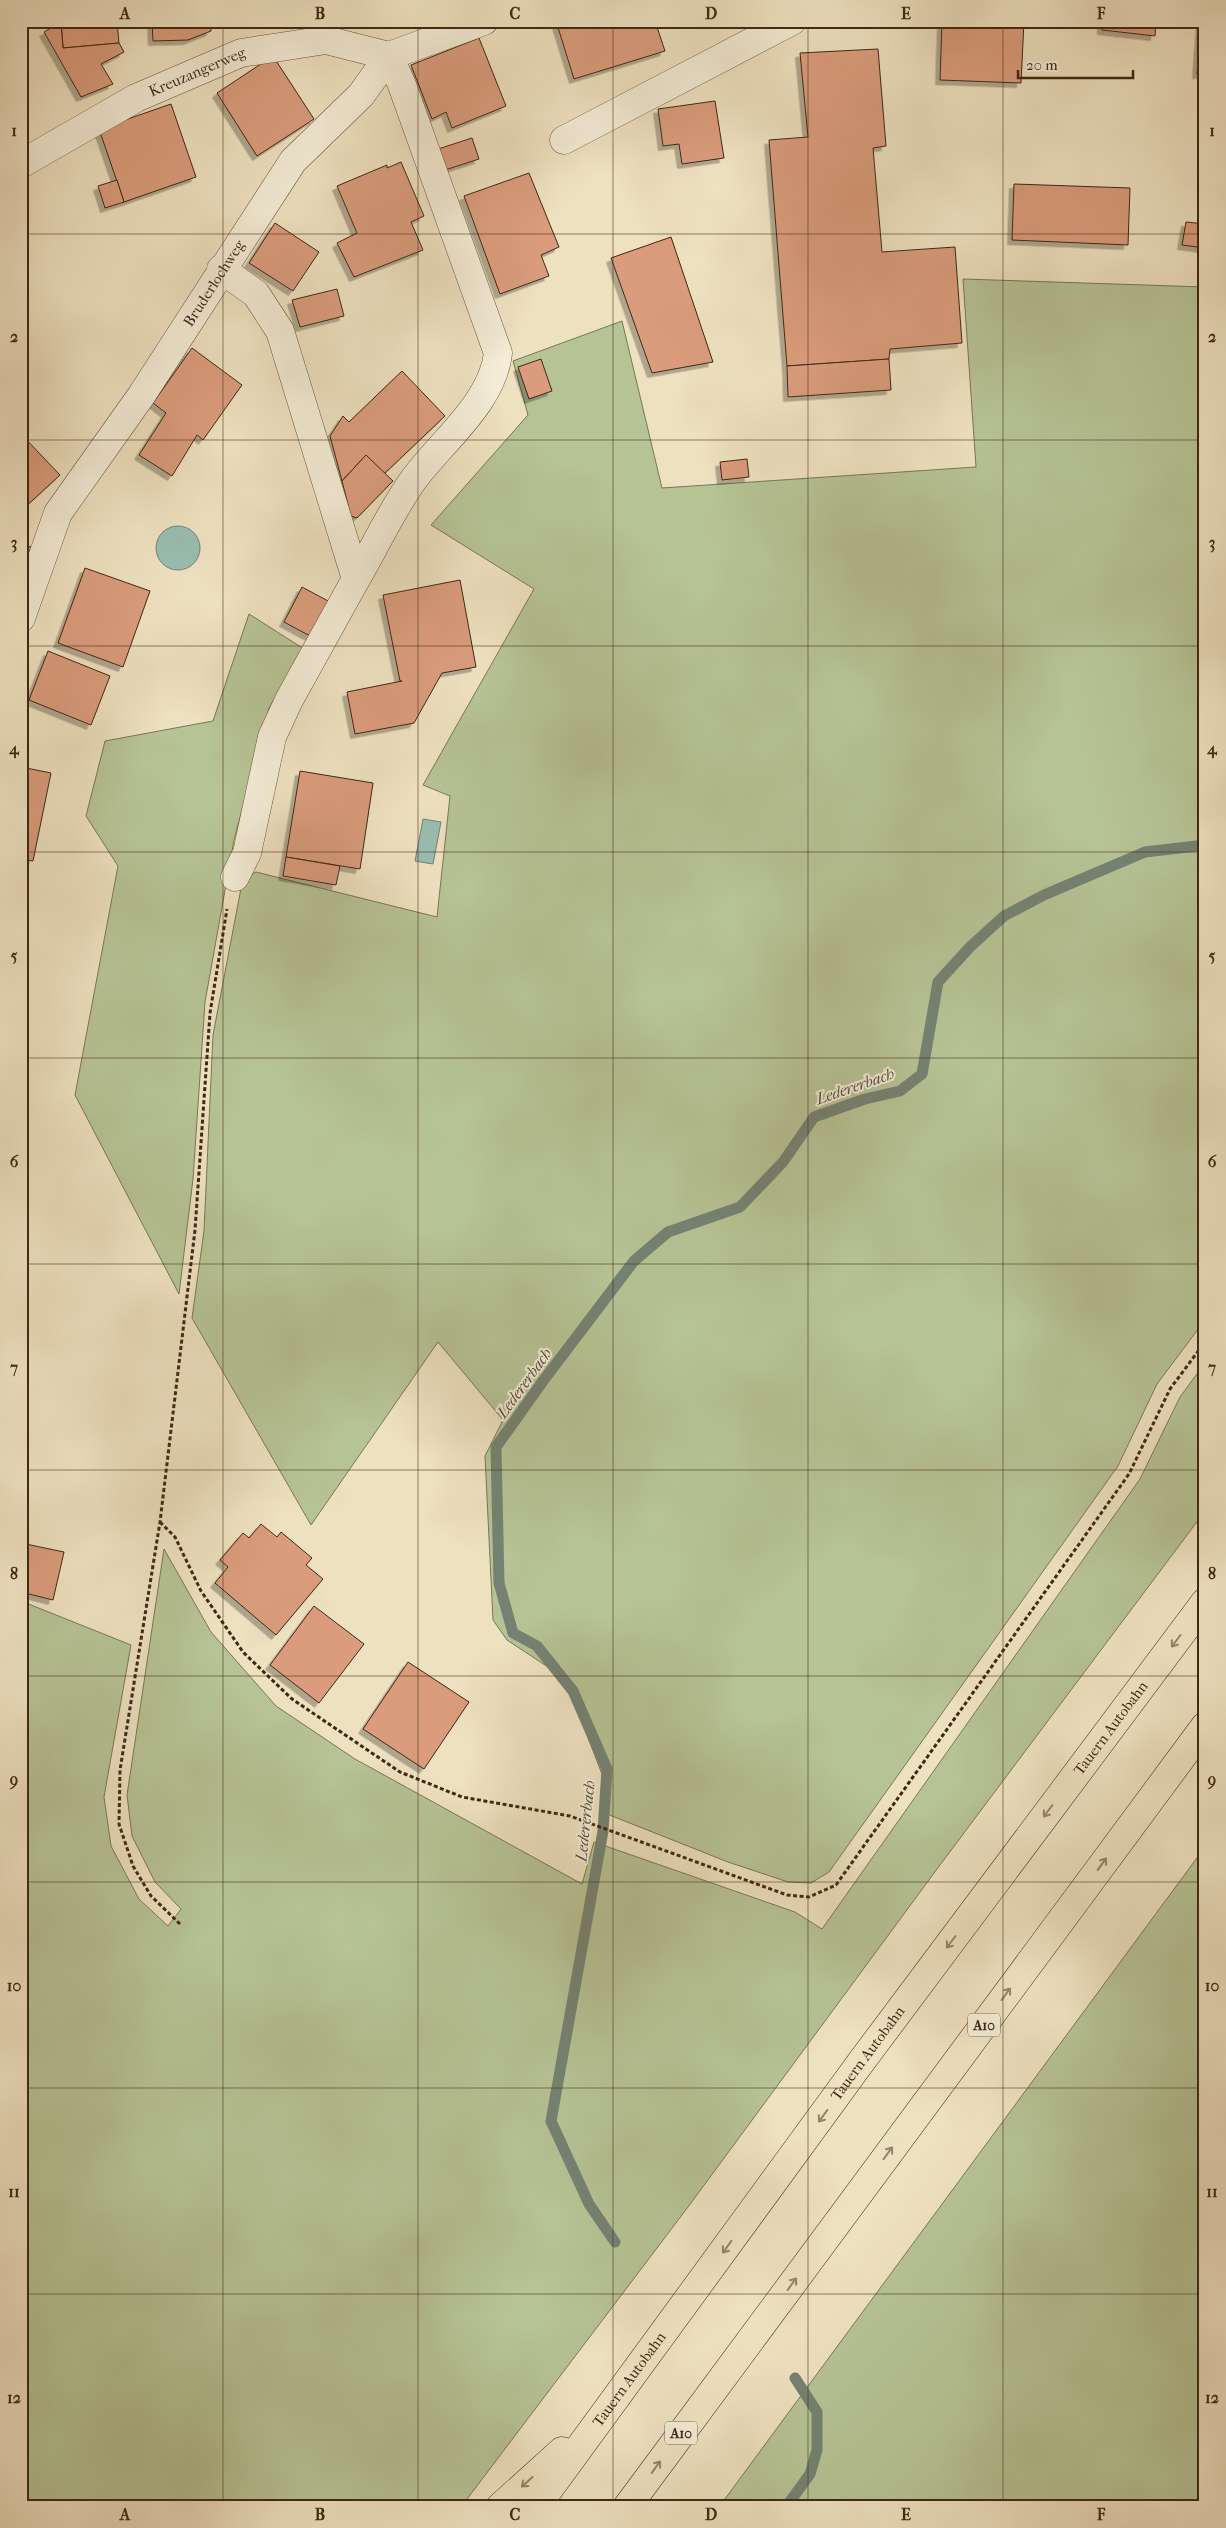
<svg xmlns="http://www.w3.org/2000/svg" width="1226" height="2528" font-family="'IM FELL French Canon',serif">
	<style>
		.green { fill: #b6c395; stroke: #7a7654 }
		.water { fill: #99beb2; stroke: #758273 }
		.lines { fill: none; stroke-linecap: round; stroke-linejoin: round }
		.stream { stroke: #758273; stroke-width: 11 }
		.building { fill: #da9c7c; stroke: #3e2814; filter: url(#shadow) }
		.minor-casing { stroke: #6a563f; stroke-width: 29 }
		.highway-casing { stroke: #3e2814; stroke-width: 29 }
		.path { stroke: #3e2814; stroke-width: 3; stroke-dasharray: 4 2.5; stroke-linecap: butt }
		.minor { stroke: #f4ecd6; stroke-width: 28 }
		.highway { stroke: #eee1c0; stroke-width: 28 }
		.oneway { stroke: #96846a }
		.grid { fill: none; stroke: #3e2814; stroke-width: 1; stroke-opacity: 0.55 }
		.labels { text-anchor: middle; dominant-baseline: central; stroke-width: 4; stroke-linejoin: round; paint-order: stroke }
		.shield { fill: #f4ecd6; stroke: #75634e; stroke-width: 1 }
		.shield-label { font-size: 14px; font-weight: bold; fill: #3e2814 }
		.street-label { font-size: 15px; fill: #3e2814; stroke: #f4ecd6 }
		.water-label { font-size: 16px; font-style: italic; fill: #554e3c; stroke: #f4ecd6 }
		.neatline { fill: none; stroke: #3e2814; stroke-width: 2 }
		.grid-label { font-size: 16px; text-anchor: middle; font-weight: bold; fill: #3e2814 }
	</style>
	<defs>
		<filter id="shadow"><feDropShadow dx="-4.5" dy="4.5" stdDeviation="0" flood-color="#0004"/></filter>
	</defs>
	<rect width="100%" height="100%" fill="#eee1c0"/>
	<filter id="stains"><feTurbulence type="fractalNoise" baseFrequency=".004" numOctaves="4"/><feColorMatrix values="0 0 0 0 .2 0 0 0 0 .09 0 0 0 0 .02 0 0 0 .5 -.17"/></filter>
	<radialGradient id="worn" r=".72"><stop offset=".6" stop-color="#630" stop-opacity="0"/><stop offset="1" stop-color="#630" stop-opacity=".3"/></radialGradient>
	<g class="green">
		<polygon points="963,279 1205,287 1205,1320 1157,1384 1118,1466 829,1872 811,1883 788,1882 728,1862 607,1814 602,1774 573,1699 554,1671 507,1640 493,1620 485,1456 503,1420 438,1342 311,1525 192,1318 204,1231 213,1035 243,878 256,872 437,917 450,796 423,785 534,589 431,525 528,415 513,361 622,321 662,488 976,467"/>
		<polygon points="249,614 304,649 269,708 234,840 205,1002 193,1179 179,1294 75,1095 118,866 86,816 105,741 213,721"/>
		<polygon points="1205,1363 1205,1511 940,1865 688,2207 461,2507 21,2507 21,1601 131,1645 104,1797 111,1846 139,1899 168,1926 181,1909 155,1882 132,1836 127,1795 164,1549 211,1632 276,1706 355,1759 582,1884 594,1842 795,1912 822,1929 1140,1479 1180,1397"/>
		<polygon points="1205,1847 1205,2507 719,2507"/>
	</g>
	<g class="water">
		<circle cx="178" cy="548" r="22"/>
		<polygon points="423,819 441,822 433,864 415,861"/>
	</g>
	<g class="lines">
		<g class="stream">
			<polyline points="615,2242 589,2204 551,2121 603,1831 607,1769 573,1691 537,1646 513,1633 499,1583 496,1447 543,1381 634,1261 668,1232 740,1207 783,1162 814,1117 865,1099 900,1091 922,1074 938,982 970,947 1004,916 1044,895 1145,852 1205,845"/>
			<polyline points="786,2507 810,2474 817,2450 817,2412 795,2378"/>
		</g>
	</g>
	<g class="building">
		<polygon points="61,21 117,21 119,43 63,48"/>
		<polygon points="152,21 211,21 211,31 188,40 153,41"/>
		<polygon points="556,21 655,21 665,51 574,79"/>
		<polygon points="942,21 1024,21 1021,83 940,80"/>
		<polygon points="1102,21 1156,21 1155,36 1102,30"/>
		<polygon points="1201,21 1205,21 1205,74 1197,74"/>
		<polygon points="61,22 63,48 119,43 124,52 101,64 113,84 81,97 44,32"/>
		<polygon points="479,38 506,106 452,128 446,112 432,119 411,65"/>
		<polygon points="878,49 886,146 873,148 882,252 955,247 962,343 890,349 889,359 787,366 769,140 808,137 800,53"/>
		<polygon points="273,56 314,119 257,156 217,93"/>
		<polygon points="715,101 724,158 682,164 679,144 663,146 658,109"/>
		<polygon points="171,104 196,177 124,202 99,129"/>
		<polygon points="472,138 479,159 445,170 438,149"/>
		<polygon points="401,162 424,216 411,222 423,250 354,277 337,243 357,233 337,186 387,165 387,168"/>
		<polygon points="529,173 559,247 541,255 549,276 500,294 464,196"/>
		<polygon points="117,180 124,202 105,208 98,186"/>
		<polygon points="1014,184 1130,188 1128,245 1012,240"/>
		<polygon points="1186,222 1205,224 1205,248 1182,245"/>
		<polygon points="275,223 319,252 293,291 249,263"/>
		<polygon points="671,237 713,362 652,373 611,258"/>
		<polygon points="337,289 344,316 300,327 292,300"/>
		<polygon points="192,348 242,385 203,440 197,435 172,476 139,455 166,413 153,403"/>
		<polygon points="541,359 552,391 529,399 518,367"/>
		<polygon points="889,359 891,390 788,397 787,366"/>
		<polygon points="402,371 445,416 384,474 366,455 342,481 330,436 343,416 349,422"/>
		<polygon points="21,434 60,475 21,511"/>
		<polygon points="366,455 393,481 357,518 351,516 342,481"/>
		<polygon points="747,459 749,477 722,480 720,462"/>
		<polygon points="21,544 31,547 21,581"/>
		<polygon points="85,568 150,591 123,667 58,643"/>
		<polygon points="460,580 476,667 442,673 414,723 355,734 347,692 402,681 400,681 383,595"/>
		<polygon points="302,587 330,602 312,637 284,622"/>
		<polygon points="48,651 110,676 91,725 29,700"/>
		<polygon points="21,767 51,773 33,861 21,859"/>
		<polygon points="300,771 373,783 360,869 286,857"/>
		<polygon points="286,857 340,866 336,885 283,876"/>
		<polygon points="261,1524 277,1537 281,1532 312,1558 306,1565 323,1579 276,1635 215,1583 228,1567 220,1560 243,1533 249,1538"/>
		<polygon points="21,1543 64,1552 53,1600 21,1592"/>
		<polygon points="314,1606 364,1644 319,1703 270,1665"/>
		<polygon points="408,1662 469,1702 424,1769 363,1729"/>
	</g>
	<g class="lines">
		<defs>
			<g id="minor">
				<polyline points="564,140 792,21"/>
				<path id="s1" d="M21,164l115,-66 105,-45 85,-13 63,16 13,29 96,268c-5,49 -56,88 -84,126 -22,30 -39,68 -58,100"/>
				<polyline points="221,269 256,294 280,331 356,579 289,700 272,737 247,853 235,877"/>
				<path id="s2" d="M21,618l37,-105 83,-117 152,-235 68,-66 28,-39 95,-35"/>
			</g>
			<g id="highway">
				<polyline points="500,2507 562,2451"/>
				<path id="s3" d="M536,2507l325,-445 344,-460"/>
				<polyline points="627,2507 1205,1726"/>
			</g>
		</defs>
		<use href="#minor" class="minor-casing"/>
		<use href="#highway" class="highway-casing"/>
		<g class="path">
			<polyline points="160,1522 175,1537 201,1591 243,1652 292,1699 400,1772 462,1797 570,1816 787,1895 809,1897 836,1885 1129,1474 1170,1389 1205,1342"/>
			<polyline points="180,1924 151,1896 133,1866 119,1824 120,1770 160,1522 195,1230 210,1013 227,909"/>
		</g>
		<use href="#minor" class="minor"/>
		<use href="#highway" class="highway"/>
	</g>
	<defs><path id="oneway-shaft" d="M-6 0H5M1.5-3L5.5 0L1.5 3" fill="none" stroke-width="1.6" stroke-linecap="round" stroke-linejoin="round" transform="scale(1.25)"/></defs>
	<g class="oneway">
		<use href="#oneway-shaft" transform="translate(1176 1641) rotate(127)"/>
		<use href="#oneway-shaft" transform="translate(1048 1811) rotate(127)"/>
		<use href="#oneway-shaft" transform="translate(1102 1864) rotate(-54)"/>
		<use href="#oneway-shaft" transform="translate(951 1942) rotate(127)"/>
		<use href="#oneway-shaft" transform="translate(1006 1994) rotate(-54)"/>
		<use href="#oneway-shaft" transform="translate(823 2116) rotate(126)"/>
		<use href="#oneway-shaft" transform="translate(888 2153) rotate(-54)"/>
		<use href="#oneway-shaft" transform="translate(727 2247) rotate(126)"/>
		<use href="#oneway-shaft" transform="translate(792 2284) rotate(-54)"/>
		<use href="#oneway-shaft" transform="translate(656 2467) rotate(-54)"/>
		<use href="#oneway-shaft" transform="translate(527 2482) rotate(138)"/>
	</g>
	<path class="grid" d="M223,21v2486M418,21v2486M613,21v2486M808,21v2486M1003,21v2486M21,234h1184M21,440h1184M21,646h1184M21,852h1184M21,1058h1184M21,1264h1184M21,1470h1184M21,1676h1184M21,1882h1184M21,2088h1184M21,2294h1184"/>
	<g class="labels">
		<g class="shield">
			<rect x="968" y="2013.5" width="32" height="23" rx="4"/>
			<rect x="665" y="2421.5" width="32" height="23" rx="4"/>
		</g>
		<g class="shield-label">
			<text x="984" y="2025">A10</text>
			<text x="681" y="2433">A10</text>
		</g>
		<g class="street-label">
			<text stroke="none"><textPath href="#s1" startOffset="199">Kreuzangerweg</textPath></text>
			<text stroke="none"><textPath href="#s2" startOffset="389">Bruderlochweg</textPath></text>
			<text stroke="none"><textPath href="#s3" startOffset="968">Tauern Autobahn</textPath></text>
			<text stroke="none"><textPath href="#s3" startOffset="562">Tauern Autobahn</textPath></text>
			<text stroke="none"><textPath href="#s3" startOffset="158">Tauern Autobahn</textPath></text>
		</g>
		<g class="water-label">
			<text transform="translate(855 1086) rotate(-19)">Ledererbach</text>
			<text transform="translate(524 1383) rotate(-54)">Ledererbach</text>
			<text transform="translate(585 1821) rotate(-84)">Ledererbach</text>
		</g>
	</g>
	<rect width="1226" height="2528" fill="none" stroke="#eee1c0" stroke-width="55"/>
	<path d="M1018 70v8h115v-8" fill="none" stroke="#3e2814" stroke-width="2.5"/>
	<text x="1026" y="70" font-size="15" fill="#3e2814" stroke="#f4ecd6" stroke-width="4" paint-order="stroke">20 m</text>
	<rect x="28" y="28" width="1170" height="2472" class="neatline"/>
	<g class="grid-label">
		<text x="125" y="19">A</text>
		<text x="320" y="19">B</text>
		<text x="515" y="19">C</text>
		<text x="711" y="19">D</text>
		<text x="906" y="19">E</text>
		<text x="1101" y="19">F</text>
		<text x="14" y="136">1</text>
		<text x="1212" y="136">1</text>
		<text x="14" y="342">2</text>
		<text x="1212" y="342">2</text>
		<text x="14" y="548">3</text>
		<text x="1212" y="548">3</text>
		<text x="14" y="754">4</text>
		<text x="1212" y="754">4</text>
		<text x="14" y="961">5</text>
		<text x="1212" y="961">5</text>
		<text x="14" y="1167">6</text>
		<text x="1212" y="1167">6</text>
		<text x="14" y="1373">7</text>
		<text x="1212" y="1373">7</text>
		<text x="14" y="1579">8</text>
		<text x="1212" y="1579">8</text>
		<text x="14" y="1785">9</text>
		<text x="1212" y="1785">9</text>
		<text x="14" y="1991">10</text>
		<text x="1212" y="1991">10</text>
		<text x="14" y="2197">11</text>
		<text x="1212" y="2197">11</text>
		<text x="14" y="2403">12</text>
		<text x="1212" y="2403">12</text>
		<text x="125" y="2520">A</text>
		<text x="320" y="2520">B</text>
		<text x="515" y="2520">C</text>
		<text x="711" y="2520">D</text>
		<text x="906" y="2520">E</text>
		<text x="1101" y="2520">F</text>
	</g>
	<rect width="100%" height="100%" filter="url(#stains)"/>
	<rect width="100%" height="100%" fill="url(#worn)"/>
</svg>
